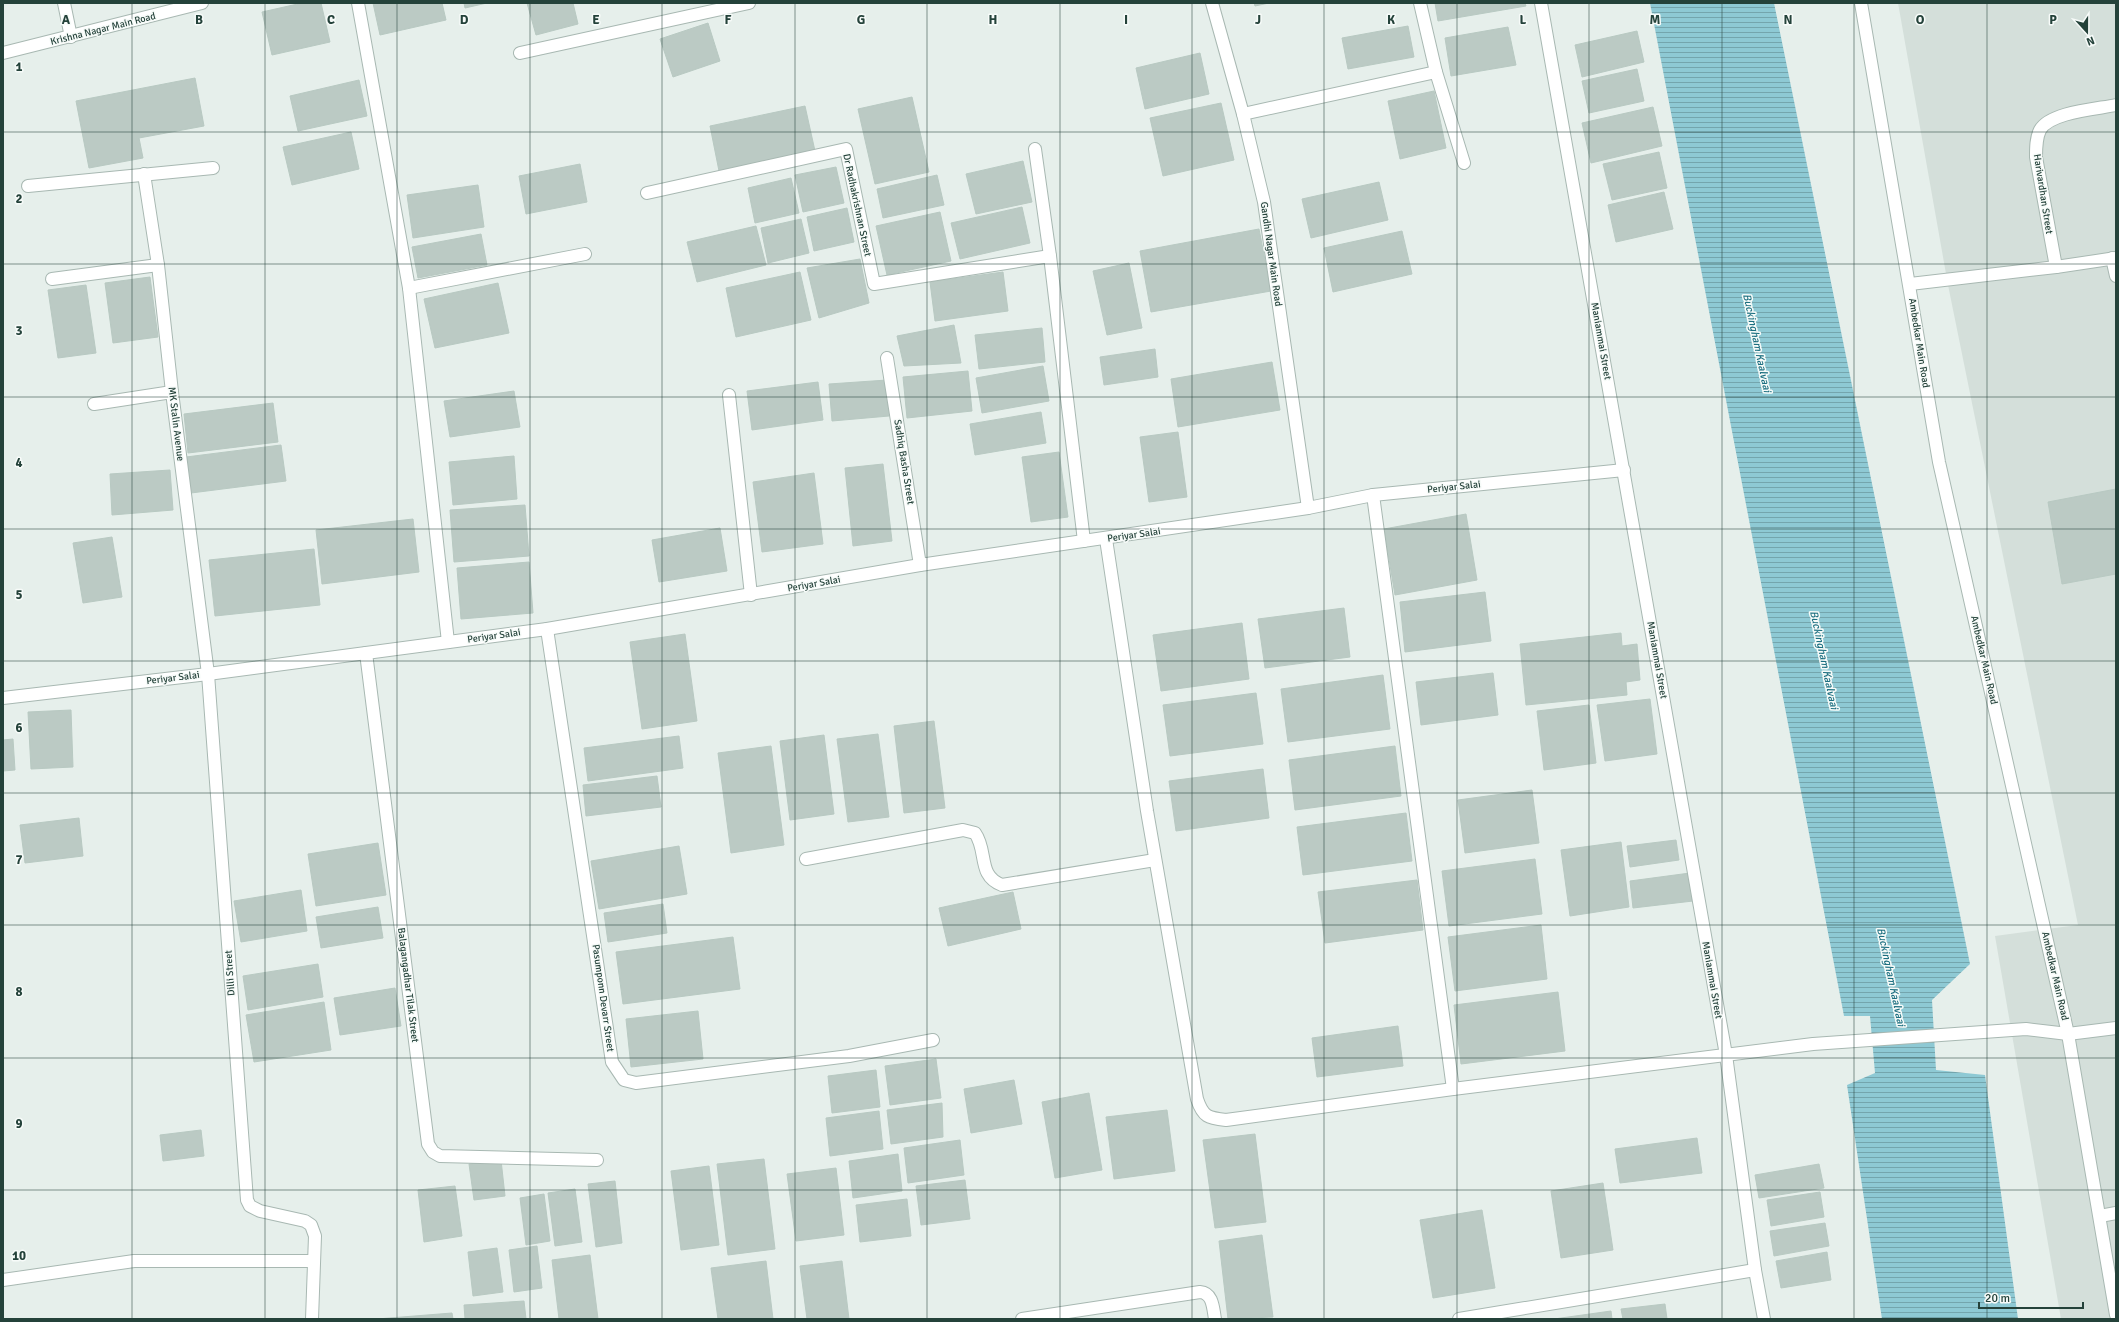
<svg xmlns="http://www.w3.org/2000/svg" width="2119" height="1322" font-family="Signika,sans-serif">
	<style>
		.built { fill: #d4dfda }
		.water { fill: url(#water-rules) }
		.building { fill: #bbcac4; stroke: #b8c9c2 }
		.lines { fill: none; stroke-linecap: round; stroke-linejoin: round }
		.minor-casing { stroke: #a8b8b2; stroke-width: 14 }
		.minor { stroke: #fff; stroke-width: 12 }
		.grid { fill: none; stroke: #24423a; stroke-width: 1; stroke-opacity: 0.55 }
		.labels { text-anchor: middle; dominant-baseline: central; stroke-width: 3; stroke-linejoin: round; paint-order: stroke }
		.street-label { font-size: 10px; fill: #24423a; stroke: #f7fbf9 }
		.water-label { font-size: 11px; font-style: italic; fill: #1c6f80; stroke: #f7fbf9 }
		.grid-label { font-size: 13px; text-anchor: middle; font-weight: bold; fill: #24423a; stroke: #f7fbf9; stroke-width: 3; stroke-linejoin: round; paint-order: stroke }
	</style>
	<defs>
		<pattern id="water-rules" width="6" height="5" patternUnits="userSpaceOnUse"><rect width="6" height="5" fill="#8ec9d4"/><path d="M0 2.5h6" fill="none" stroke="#74a5ad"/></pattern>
	</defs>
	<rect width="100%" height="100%" fill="#e6efeb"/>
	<polygon class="built" points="1898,3 2116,3 2116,1319 2061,1319 1995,936 2078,925 1948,285"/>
	<polygon class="water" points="1650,3 1774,3 1970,964 1932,1000 1936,1070 1985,1075 2018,1319 1882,1319 1847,1085 1875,1073 1870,1016 1844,1016"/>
	<g class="building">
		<polygon points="302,3 321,3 330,42 272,55 262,12"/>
		<polygon points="373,3 442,3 446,20 380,35"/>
		<polygon points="464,3 487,3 465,8"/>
		<polygon points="527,3 573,3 578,24 536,35"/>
		<polygon points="1254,3 1269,3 1255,6"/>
		<polygon points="1435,3 1525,3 1526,6 1438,21"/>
		<polygon points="708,23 720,61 673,77 660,39"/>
		<polygon points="1408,26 1414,57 1348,69 1342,38"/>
		<polygon points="1508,27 1516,65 1451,76 1445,38"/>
		<polygon points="1637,31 1644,62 1582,77 1575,45"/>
		<polygon points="1200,53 1209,94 1145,109 1136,68"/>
		<polygon points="1637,69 1644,101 1589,113 1582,81"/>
		<polygon points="195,78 204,126 139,138 143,158 89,168 76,101"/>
		<polygon points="359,80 367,116 298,131 290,96"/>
		<polygon points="1434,91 1446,148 1400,159 1388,101"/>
		<polygon points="912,97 929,172 875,184 858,109"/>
		<polygon points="1221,103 1234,160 1163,176 1150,118"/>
		<polygon points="805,106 815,151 719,171 710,126"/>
		<polygon points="1653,107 1662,146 1591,163 1582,123"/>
		<polygon points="351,132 359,169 292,185 283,147"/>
		<polygon points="1659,152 1667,188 1612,200 1603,164"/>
		<polygon points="1023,161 1032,202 976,214 966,174"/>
		<polygon points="580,164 587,202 526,214 519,176"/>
		<polygon points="836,167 844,203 803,212 795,175"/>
		<polygon points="937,175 944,205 883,218 877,189"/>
		<polygon points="791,178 799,213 755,223 748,188"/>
		<polygon points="1379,182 1388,220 1311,238 1302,199"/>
		<polygon points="478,185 484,227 413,238 407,195"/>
		<polygon points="1664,192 1673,229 1616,242 1608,205"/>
		<polygon points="1022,207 1030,243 960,259 951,223"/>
		<polygon points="847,208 854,242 814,251 807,217"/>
		<polygon points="940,212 951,261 887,275 876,226"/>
		<polygon points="801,219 809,253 768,263 761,228"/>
		<polygon points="756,226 766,265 697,282 687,242"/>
		<polygon points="1259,229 1271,291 1151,312 1140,251"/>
		<polygon points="1402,231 1412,274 1333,292 1324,248"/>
		<polygon points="481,234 487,265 418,278 412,247"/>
		<polygon points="860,259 869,303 819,318 807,268"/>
		<polygon points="1129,263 1142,328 1107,335 1093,271"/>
		<polygon points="800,272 811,320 736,337 726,288"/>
		<polygon points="1003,272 1008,311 935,321 930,282"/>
		<polygon points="150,277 158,337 113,343 105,283"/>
		<polygon points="498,283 509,333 435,348 424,299"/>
		<polygon points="86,285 96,353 58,358 48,290"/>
		<polygon points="954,325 961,363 904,366 897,336"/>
		<polygon points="1042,328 1045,362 979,369 975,335"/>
		<polygon points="1155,349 1158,377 1104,385 1100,357"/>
		<polygon points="1272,362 1280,410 1178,427 1171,379"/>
		<polygon points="1043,366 1049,401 982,413 976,378"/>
		<polygon points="968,371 972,411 907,418 903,377"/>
		<polygon points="887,380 889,416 832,421 829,384"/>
		<polygon points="818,382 823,420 752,430 747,391"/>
		<polygon points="514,391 520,427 450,437 444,401"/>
		<polygon points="273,403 278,442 188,453 184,414"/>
		<polygon points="1041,412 1046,443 975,455 970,424"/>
		<polygon points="1178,432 1187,497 1149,502 1140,437"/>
		<polygon points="281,445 286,481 191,493 186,457"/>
		<polygon points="1059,452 1068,517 1031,522 1022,457"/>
		<polygon points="514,456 517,499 453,505 449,462"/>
		<polygon points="883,464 892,541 853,546 845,468"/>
		<polygon points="170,470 173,510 112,515 110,474"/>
		<polygon points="814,473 823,544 762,552 753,482"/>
		<polygon points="2116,489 2116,574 2062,584 2048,502"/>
		<polygon points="525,505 529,556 454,562 450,510"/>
		<polygon points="1466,514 1477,580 1395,595 1384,529"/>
		<polygon points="413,519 419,572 322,584 316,530"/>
		<polygon points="720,528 727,571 659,582 652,540"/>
		<polygon points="112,537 122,597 83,603 73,543"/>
		<polygon points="314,549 320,605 215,616 209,560"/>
		<polygon points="529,562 533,613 461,619 457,568"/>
		<polygon points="1485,592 1491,641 1405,652 1400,602"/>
		<polygon points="1344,608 1350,657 1265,668 1258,619"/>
		<polygon points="1242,623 1249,679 1161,691 1153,635"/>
		<polygon points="1621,633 1622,646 1637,644 1640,680 1626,682 1627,695 1526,705 1520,644"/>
		<polygon points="685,634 697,721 642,729 630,642"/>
		<polygon points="1493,673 1498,715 1421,725 1416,682"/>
		<polygon points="1383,675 1390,729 1288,742 1281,689"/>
		<polygon points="1256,693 1263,744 1170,756 1163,705"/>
		<polygon points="1650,699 1657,754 1605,761 1597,705"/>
		<polygon points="1589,705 1596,763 1544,770 1537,711"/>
		<polygon points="71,710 73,767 31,769 28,712"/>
		<polygon points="934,721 945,808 904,813 894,726"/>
		<polygon points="878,734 889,817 848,822 837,739"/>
		<polygon points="824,735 834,814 790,820 780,741"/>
		<polygon points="679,736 683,768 588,781 584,748"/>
		<polygon points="13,739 15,770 3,771 3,740"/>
		<polygon points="771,746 784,845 731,853 718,753"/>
		<polygon points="1395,746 1401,796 1295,810 1289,760"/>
		<polygon points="1263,769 1269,818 1176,831 1169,781"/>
		<polygon points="657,776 661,807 586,816 583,785"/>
		<polygon points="1532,790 1539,843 1465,853 1458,800"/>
		<polygon points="1406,813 1412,861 1303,875 1297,827"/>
		<polygon points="79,818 83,856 25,863 20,825"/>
		<polygon points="1676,840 1679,860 1630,867 1627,846"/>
		<polygon points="1621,842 1629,907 1570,916 1561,850"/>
		<polygon points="378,843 386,895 316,906 308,854"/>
		<polygon points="679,846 687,894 599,909 591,861"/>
		<polygon points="1535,859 1542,914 1449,926 1442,871"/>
		<polygon points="1690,873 1693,901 1633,908 1630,881"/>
		<polygon points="1417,880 1423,930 1325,943 1318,892"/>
		<polygon points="301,890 307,931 241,942 234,901"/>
		<polygon points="1013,892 1021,929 948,946 939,908"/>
		<polygon points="663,904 667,933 608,942 604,913"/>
		<polygon points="378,907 383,938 321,948 316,917"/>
		<polygon points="1541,925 1547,979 1455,991 1448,937"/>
		<polygon points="733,937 740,989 623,1004 616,952"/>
		<polygon points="318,964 323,997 248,1010 243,976"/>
		<polygon points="395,988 401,1026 340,1035 334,998"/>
		<polygon points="1558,992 1565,1051 1461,1064 1454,1005"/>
		<polygon points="324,1002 331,1050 254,1062 246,1015"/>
		<polygon points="698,1011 703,1059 631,1067 626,1019"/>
		<polygon points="1398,1026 1403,1066 1317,1077 1312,1038"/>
		<polygon points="936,1059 941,1098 890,1105 885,1066"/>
		<polygon points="876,1070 880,1107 832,1113 828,1076"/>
		<polygon points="1014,1080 1022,1124 971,1133 964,1089"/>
		<polygon points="1089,1093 1102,1170 1055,1178 1042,1102"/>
		<polygon points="942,1103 943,1137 891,1144 887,1110"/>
		<polygon points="1167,1110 1175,1171 1114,1179 1106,1117"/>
		<polygon points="879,1111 883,1149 830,1156 826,1118"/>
		<polygon points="201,1130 204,1156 163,1161 160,1135"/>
		<polygon points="1255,1134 1266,1222 1215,1228 1203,1140"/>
		<polygon points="1697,1138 1702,1173 1620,1183 1615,1149"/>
		<polygon points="960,1140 964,1175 908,1183 904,1148"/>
		<polygon points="898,1154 902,1191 853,1198 849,1161"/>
		<polygon points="764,1159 775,1249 728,1255 717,1164"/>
		<polygon points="501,1160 505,1196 474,1200 469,1164"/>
		<polygon points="1819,1164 1824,1188 1759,1198 1755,1175"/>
		<polygon points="709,1166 719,1245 681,1250 671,1171"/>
		<polygon points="836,1168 844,1235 796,1241 787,1174"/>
		<polygon points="965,1180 970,1219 921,1225 916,1186"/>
		<polygon points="615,1181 622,1243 596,1247 588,1184"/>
		<polygon points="1603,1183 1613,1250 1561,1258 1551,1191"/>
		<polygon points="455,1186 462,1236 424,1242 418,1190"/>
		<polygon points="575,1189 582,1242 555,1246 548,1193"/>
		<polygon points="1820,1192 1824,1217 1771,1226 1767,1200"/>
		<polygon points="544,1194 550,1241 526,1245 520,1198"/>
		<polygon points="907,1199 911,1236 860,1242 856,1205"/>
		<polygon points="1482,1210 1495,1288 1433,1298 1420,1220"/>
		<polygon points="1825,1223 1829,1246 1774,1256 1770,1231"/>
		<polygon points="1262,1235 1273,1317 1228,1319 1219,1241"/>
		<polygon points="537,1246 542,1288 514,1292 509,1250"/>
		<polygon points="497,1248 503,1292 473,1296 468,1252"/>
		<polygon points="1827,1252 1831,1280 1781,1288 1776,1261"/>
		<polygon points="590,1255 598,1319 559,1319 552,1260"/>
		<polygon points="766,1261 773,1319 718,1319 711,1268"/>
		<polygon points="842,1261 849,1319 807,1319 800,1266"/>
		<polygon points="524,1301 526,1319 465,1319 464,1305"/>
		<polygon points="1665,1304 1667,1319 1623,1319 1621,1309"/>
		<polygon points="1611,1311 1612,1319 1554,1319"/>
		<polygon points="452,1313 453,1319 377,1319"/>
	</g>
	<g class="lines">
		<defs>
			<g id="minor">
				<polyline points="64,3 71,37"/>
				<polyline points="358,3 409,288 448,642"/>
				<polyline points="1212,3 1243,114 1264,202 1308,508"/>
				<polyline points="1420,3 1436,72"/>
				<polyline points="1541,3 1726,1055 1755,1270 1764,1319"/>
				<polyline points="1861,3 1939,462 2068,1034 2116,1315"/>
				<polyline points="3,53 202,3"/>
				<polyline points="520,53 749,3"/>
				<polyline points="1243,114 1436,72 1464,163"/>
				<polyline points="1035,149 1050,256 1084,541"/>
				<polyline points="144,174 158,265 172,392 208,674 247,1200 250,1206 260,1211 305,1221 311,1225 315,1236 312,1319"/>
				<polyline points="28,186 213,168"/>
				<polyline points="647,193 846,149 874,284 1050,256"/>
				<polyline points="2112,258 2116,276"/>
				<path d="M2056,267l-20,-110c0,-9 0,-19 4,-27 10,-18 57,-21 76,-25"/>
				<polyline points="52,279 158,265"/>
				<polyline points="1910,284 2056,267 2116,258"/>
				<polyline points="409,288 585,254"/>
				<polyline points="887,358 920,565"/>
				<polyline points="729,395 751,595"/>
				<polyline points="94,404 172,392"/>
				<polyline points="1373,495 1453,1089"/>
				<path d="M1106,539l41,272 50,288c6,18 11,19 29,21l227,-31 360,-45 213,-15 42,5 48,-6"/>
				<polyline points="547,629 612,1062 624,1080 636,1083 849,1056 933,1040"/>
				<polyline points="366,653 428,1144 433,1152 440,1156 597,1160"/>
				<polyline points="3,698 208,674 547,629 920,565 1308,508 1373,495 1624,470"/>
				<path d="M806,859l157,-29 12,3c13,18 2,43 27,52l153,-25"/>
				<polyline points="2100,1216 2116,1213"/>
				<polyline points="3,1280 134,1261 313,1261"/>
				<path d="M1022,1319l178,-27c13,1 13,16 15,27"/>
				<polyline points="1459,1319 1755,1270"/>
			</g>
		</defs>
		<use href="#minor" class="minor-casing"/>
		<use href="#minor" class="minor"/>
	</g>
	<path class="grid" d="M132,3v1316M265,3v1316M397,3v1316M530,3v1316M662,3v1316M795,3v1316M927,3v1316M1060,3v1316M1192,3v1316M1324,3v1316M1457,3v1316M1589,3v1316M1722,3v1316M1854,3v1316M1987,3v1316M3,132h2113M3,264h2113M3,397h2113M3,529h2113M3,661h2113M3,793h2113M3,925h2113M3,1058h2113M3,1190h2113"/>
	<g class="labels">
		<g class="street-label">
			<text transform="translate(103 29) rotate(-14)">Krishna Nagar Main Road</text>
			<text transform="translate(2043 194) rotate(81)">Harivardhan Street</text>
			<text transform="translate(857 205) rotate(78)">Dr Radhakrishnan Street</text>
			<text transform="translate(1271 254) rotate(82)">Gandhi Nagar Main Road</text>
			<text transform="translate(1601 341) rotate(80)">Maniammai Street</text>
			<text transform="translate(1919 343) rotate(81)">Ambedkar Main Road</text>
			<text transform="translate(176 424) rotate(83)">MK Stalin Avenue</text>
			<text transform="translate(904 462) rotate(81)">Sadhiq Basha Street</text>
			<text transform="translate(1454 487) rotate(-6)">Periyar Salai</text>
			<text transform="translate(1134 535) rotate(-8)">Periyar Salai</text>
			<text transform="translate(814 584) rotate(-10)">Periyar Salai</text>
			<text transform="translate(494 636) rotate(-8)">Periyar Salai</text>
			<text transform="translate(1657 660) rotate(80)">Maniammai Street</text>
			<text transform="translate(1984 660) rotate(77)">Ambedkar Main Road</text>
			<text transform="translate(173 678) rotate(-7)">Periyar Salai</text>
			<text transform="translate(230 973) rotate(-94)">Dilli Street</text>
			<text transform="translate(2055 976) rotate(77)">Ambedkar Main Road</text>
			<text transform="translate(1712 980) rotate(80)">Maniammai Street</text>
			<text transform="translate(408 985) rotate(83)">Balagangadhar Tilak Street</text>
			<text transform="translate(603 998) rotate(82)">Pasumponn Devarr Street</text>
		</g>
		<g class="water-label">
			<text transform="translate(1757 343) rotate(78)">Buckingham Kaalvaai</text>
			<text transform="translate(1824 660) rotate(78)">Buckingham Kaalvaai</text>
			<text transform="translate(1891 977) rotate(78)">Buckingham Kaalvaai</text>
		</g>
	</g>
	<g class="grid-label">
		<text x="66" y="24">A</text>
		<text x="199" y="24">B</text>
		<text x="331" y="24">C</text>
		<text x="464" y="24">D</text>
		<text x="596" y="24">E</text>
		<text x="728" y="24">F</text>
		<text x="861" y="24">G</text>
		<text x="993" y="24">H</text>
		<text x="1126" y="24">I</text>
		<text x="1258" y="24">J</text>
		<text x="1391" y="24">K</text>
		<text x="1523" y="24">L</text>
		<text x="1655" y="24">M</text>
		<text x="1788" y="24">N</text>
		<text x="1920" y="24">O</text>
		<text x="2053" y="24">P</text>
		<text x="19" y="71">1</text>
		<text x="19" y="203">2</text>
		<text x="19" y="335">3</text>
		<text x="19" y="467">4</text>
		<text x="19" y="599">5</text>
		<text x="19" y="732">6</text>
		<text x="19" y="864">7</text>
		<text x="19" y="996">8</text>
		<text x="19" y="1128">9</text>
		<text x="19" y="1260">10</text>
	</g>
	<rect width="2119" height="1322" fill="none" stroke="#24423a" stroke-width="8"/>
	<g transform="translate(2087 32) rotate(159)" stroke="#f7fbf9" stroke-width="3" paint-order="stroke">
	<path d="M0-3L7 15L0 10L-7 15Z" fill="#24423a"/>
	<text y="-6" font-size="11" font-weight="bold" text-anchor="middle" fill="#24423a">N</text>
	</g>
	<path d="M1979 1302v6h104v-6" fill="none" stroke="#24423a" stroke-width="2"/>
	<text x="1985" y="1302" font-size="12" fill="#24423a" stroke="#f7fbf9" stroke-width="3" paint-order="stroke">20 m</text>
</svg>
